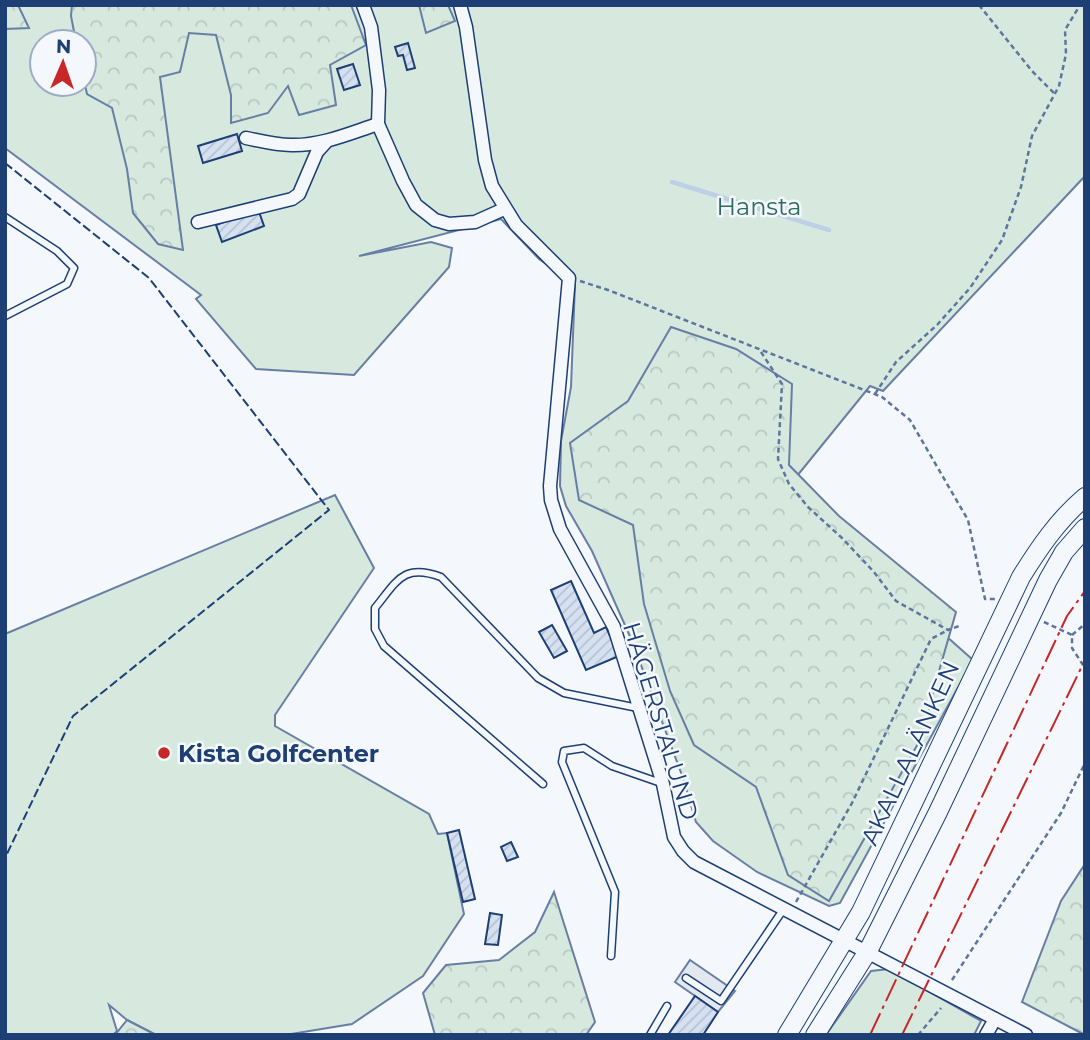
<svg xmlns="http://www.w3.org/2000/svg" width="1090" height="1040" font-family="Montserrat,sans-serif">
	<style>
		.green { fill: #d7e8df; stroke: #687fa3; stroke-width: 2; fill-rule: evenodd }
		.forest { fill: url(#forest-crowns); stroke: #687fa3; stroke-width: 2 }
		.parking { fill: #e3e8f0; stroke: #687fa3; stroke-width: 2 }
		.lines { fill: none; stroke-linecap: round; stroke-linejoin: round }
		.stream { stroke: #bed0e5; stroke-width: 4.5 }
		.building { fill: url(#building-hatch); stroke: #1d3f73; stroke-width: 2 }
		.service-casing { stroke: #1d3f73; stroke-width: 9 }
		.minor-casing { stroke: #1d3f73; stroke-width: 15 }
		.secondary-casing { stroke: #1d3f73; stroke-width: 20 }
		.path { stroke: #5e769c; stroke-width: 2.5; stroke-dasharray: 5 3.5; stroke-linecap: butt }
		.service { stroke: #f4f7fb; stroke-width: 6 }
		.minor { stroke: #f4f7fb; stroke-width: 12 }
		.secondary { stroke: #f4f7fb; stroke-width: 18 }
		.fence { stroke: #1d3f73; stroke-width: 2; stroke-dasharray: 9 3.5; stroke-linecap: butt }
		.power { stroke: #c62828; stroke-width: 2; stroke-dasharray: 24 5 3.5 5; stroke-linecap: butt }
		.poi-dot { fill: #c62828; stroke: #f4f7fb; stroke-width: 2.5 }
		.labels { text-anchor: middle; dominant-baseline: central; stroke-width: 5; stroke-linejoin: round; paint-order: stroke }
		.park-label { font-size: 24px; fill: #2c6c60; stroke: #f4f7fb }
		.street-label { font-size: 24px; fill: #1d3f73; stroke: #f4f7fb }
		.poi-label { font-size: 24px; font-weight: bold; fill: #1d3f73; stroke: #f4f7fb; text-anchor: start }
	</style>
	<defs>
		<pattern id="forest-crowns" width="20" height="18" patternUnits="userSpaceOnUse" patternTransform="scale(1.75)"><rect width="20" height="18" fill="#d7e8df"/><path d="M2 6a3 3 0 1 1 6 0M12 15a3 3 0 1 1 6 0" fill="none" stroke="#b8c8c3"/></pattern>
		<pattern id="building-hatch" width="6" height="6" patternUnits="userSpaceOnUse" patternTransform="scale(1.75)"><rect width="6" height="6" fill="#d5e0f0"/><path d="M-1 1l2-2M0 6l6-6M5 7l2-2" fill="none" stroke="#b6c1d1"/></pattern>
	</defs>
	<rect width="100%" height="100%" fill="#f4f7fb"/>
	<g class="green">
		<path d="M5,5h1080v171l-202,215 -13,-5 -86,106 189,168 -133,243 -11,3 -72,-34 -44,-31 -17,-19 -13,-44 -51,-137 -40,-90 -26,-45 -6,-20 1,-45 10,-54 4,-103 -36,-25 -38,-40 -142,37 72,-14 21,6 -3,19 -95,108 -98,-6 -60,-70 5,-4 -196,-147zM42,42h42v42h-42z"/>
		<polygon points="335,495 374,568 275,715 275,726 429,814 438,834 447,833 464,914 423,976 352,1024 285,1035 156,1035 127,1020 109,1005 117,1031 113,1035 5,1035 5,634"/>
		<polygon points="889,969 981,1021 974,1035 826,1035 871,971"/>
	</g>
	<g class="forest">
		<polygon points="5,5 18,5 29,28 5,29"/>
		<polygon points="72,5 351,5 366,45 330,65 336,105 299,115 288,86 268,113 231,123 231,95 216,35 189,33 180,72 160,77 183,250 158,244 133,213 127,169 112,108 87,94 84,80 84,42 76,42 71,16"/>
		<polygon points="419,5 448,5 455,21 426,33"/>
		<polygon points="671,327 736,349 792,384 789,465 839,516 956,612 931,699 924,733 829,901 788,875 756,787 694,745 670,691 644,604 633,525 579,500 570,443 628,401"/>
		<polygon points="1085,864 1085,1035 1022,1002 1061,901"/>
		<polygon points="554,892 595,1022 586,1035 435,1035 423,993 446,965 499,960 535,932"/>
		<polygon points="127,1020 156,1035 115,1035"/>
	</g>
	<polygon class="parking" points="690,960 735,991 718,1012 675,982"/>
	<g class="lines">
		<polyline class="stream" points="672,182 829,230"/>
	</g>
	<g class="building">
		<polygon points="408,43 415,68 407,70 403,55 398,56 395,47"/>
		<polygon points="353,64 360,85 344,90 337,69"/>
		<polygon points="237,134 242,151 203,163 198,146"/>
		<polygon points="258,209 264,226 222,242 216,225"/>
		<polygon points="571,581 594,633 606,627 619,656 586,670 551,590"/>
		<polygon points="552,625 567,651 554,658 539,632"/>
		<polygon points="459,830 475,899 463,902 447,833"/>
		<polygon points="511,842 518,857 507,861 501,847"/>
		<polygon points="490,913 502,915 498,945 485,944"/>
		<polygon points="695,996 718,1012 703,1035 668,1035"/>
	</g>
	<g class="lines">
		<defs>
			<g id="service">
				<polyline points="5,217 57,251 74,268 67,284 5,316"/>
				<path d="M543,784l-159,-138 -9,-17v-21c22,-27 28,-45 66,-31l97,101 26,15 74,15"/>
				<polyline points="611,956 615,892 562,762 564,751 584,748 612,766 661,783"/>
				<polyline points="686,978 721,1001 783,910"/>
				<polyline points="650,1035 667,1006"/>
			</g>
			<g id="minor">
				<polyline points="363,5 371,27 379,90 378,124 403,181 416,205 435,220 449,224 475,222 504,209"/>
				<polyline points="460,5 466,27 485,160 492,186 516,225 569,278 550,486 551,500 560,529 614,627 663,784 674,837 683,851 694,862 1026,1035"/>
				<path d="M246,138c15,3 30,7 45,7 30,1 59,-12 87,-21"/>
				<polyline points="198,222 292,199 299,194 317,152 327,141"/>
				<polyline points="986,1035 995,1019"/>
			</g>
			<g id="secondary">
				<path d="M787,1035l74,-123 160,-335c18,-29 37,-57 64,-80"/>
				<polyline points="815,1035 868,951 938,812 1048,580 1064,552 1085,528"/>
			</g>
		</defs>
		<use href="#service" class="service-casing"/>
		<use href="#minor" class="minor-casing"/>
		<use href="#secondary" class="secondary-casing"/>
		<g class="path">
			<polyline points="979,5 1032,71 1054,93"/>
			<polyline points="580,281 608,290 882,397 910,420 968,520 985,599 995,599"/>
			<polyline points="761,352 782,384 778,459 789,484 808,507 842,538 874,572 896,601 948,630 959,626"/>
			<polyline points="875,394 896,362 937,325 970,288 1002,240 1021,187 1032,136 1059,86 1066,54 1065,30 1080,5"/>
			<polyline points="1044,622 1072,635 1072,648 1085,668"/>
			<polyline points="1072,635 1085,624"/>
			<polyline points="796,902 852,803 931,639 948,630"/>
			<polyline points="952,980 1061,813 1085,763"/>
			<polyline points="918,1035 941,1008"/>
		</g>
		<use href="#service" class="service"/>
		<use href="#minor" class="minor"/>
		<use href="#secondary" class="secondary"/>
		<polyline class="fence" points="5,163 149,278 329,510 73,716 5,858"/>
		<g class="power">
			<polyline points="870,1035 1067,616 1085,591"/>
			<polyline points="902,1035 1085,660"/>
		</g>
	</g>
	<circle class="poi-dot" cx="164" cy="753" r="7"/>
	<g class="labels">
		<g class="park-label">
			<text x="759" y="206">Hansta</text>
		</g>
		<g class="street-label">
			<text transform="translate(661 721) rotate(73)">HÄGERSTALUND</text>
			<text transform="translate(910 753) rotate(-65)">AKALLALÄNKEN</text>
		</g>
		<g class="poi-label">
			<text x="178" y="753">Kista Golfcenter</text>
		</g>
	</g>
	<rect width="1090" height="1040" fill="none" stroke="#1d3f73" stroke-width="14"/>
	<g transform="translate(63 63) rotate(2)"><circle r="33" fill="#f4f7fb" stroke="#9eadc5" stroke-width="2"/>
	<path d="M0-5L12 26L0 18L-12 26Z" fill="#c62828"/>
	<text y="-10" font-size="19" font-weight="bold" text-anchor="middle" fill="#1d3f73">N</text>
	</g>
</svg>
